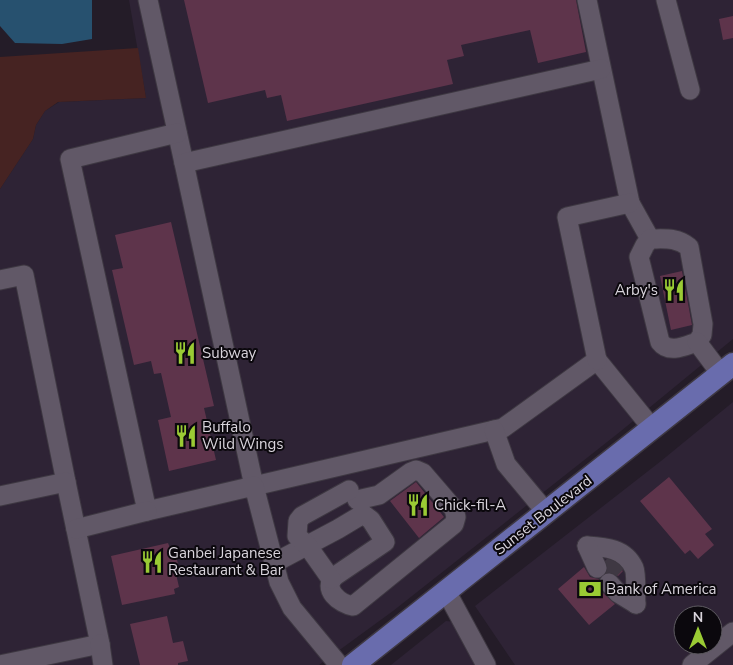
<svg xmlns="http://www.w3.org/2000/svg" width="733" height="665" font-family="'Nunito Sans',sans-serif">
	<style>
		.built { fill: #2e2335; fill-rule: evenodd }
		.green { fill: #462322 }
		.water { fill: #27516f }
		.building { fill: #5e344b }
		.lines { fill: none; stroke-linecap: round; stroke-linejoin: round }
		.minor-tunnel { stroke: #3f3843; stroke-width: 19; stroke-dasharray: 19 9; stroke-linecap: butt }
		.minor-casing { stroke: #3e3842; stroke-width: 21 }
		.major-casing { stroke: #3e3842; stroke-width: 25 }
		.minor { stroke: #615867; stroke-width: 19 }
		.major { stroke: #696cad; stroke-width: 22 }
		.labels { text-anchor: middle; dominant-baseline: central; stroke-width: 4; stroke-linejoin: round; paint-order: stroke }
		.poi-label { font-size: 15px; fill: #d9d4dc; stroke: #0b080d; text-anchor: start }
		.street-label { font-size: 15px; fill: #d9d4dc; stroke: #0b080d }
	</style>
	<rect width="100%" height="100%" fill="#241c28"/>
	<g class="built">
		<polygon points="129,0 733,0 733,339 621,431 393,611 319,665 0,665 0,189 33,139 36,125 45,111 59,102 146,98"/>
		<path d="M733,402v263h-218l-40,-59 186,-145zM683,615h30v30h-30z"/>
		<polygon points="446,621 455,622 478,665 391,665"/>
	</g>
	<polygon class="green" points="138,48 146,98 58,102 45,111 36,125 33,139 0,189 0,57"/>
	<polygon class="water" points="0,0 92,0 92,39 62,44 15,43 0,26"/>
	<g class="building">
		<polygon points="184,0 576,0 586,52 538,63 530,30 461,45 464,56 447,60 453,84 287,121 281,95 267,98 265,90 208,103"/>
		<polygon points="733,16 733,38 723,40 719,19"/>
		<polygon points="171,222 214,406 204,408 216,460 169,471 158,420 171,417 161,373 154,374 151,361 134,365 112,270 123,268 115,235"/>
		<polygon points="682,271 692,325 671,330 660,276"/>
		<polygon points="669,477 712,529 705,534 714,545 698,559 690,550 685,554 640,501"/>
		<polygon points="416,482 444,517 419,538 390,501"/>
		<polygon points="168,543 170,548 174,546 178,564 174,565 179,587 174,589 175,594 122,605 111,556"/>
		<polygon points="606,560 614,562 623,571 618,576 613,573 607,572 608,569"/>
		<polygon points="584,567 590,577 599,579 598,585 600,590 615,604 589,625 558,589"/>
		<polygon points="167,616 173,643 183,641 188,661 178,663 178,665 140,665 130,624"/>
	</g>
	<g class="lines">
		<polyline class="minor-tunnel" points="604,562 618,575"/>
		<defs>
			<g id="minor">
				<polyline points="148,0 184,163"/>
				<polyline points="587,0 630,203 650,239"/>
				<polyline points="666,0 690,90"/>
				<polyline points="601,69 184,163 254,486 503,428 597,360 652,428"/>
				<polyline points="177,133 70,159 147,511 254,486 279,582 292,608 339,665"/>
				<path d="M650,239c15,0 26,-2 39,8l14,77 -1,11 -5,7c-12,4 -28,12 -37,0l-21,-85 6,-12z"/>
				<polyline points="0,280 24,275 66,482"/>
				<polyline points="697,342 721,374"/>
				<polyline points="597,360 567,217 630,203"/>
				<polyline points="494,430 506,464 546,512"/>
				<polyline points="0,496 66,482 100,644 0,665"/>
				<polyline points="76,529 147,511"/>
				<path d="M587,546c18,1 38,2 47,22 3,7 1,27 2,36"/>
				<polyline points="587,546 597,568"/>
				<path d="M274,563l64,-34 25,-15 8,6 14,22 -50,34c-14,13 5,28 18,30l101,-82 2,-7 -2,-8 -31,-36 -7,-3 -5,2 -32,23 -22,5"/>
				<polyline points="331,579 307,545 297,536 298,521 302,516 349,490"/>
				<polyline points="609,583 618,593 636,604"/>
				<polyline points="446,591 486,665"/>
				<polyline points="100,644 103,665"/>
				<polyline points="692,665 733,632"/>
			</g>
			<polyline id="major" points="353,665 733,364"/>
		</defs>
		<use href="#minor" class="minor-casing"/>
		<use href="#major" class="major-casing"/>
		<use href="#minor" class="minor"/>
		<use href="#major" class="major"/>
	</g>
	<defs>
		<symbol id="restaurant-bare" viewBox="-9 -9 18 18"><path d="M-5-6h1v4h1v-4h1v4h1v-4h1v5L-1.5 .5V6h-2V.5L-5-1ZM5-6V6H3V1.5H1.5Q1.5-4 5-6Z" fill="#9acb34" stroke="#0b080d" stroke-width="2.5" paint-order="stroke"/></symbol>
		<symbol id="bank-bare" viewBox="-9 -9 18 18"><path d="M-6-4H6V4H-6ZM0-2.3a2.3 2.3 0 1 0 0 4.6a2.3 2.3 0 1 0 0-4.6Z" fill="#9acb34" stroke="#0b080d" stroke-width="2.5" paint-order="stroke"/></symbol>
	</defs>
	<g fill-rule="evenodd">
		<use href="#restaurant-bare" x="658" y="274" width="32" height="32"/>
		<use href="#restaurant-bare" x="169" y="337" width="32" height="32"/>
		<use href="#restaurant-bare" x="170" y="420" width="32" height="32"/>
		<use href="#restaurant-bare" x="402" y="489" width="32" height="32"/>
		<use href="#restaurant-bare" x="136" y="546" width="32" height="32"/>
		<use href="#bank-bare" x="574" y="573" width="32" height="32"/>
	</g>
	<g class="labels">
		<g class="poi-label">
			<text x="658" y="290" text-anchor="end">Arby's</text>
			<text x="202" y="353">Subway</text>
			<text x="202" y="427">Buffalo<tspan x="202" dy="17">Wild Wings</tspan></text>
			<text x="434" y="505">Chick-fil-A</text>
			<text x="168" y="553">Ganbei Japanese<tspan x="168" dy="17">Restaurant &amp; Bar</tspan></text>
			<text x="606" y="589">Bank of America</text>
		</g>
		<g class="street-label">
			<text transform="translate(543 515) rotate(-38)">Sunset Boulevard</text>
		</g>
	</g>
	<g transform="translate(698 630)"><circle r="24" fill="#0b080d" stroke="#5d5a60"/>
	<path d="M0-4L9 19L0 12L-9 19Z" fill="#9acb34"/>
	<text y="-8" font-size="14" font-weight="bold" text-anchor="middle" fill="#d9d4dc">N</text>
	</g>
</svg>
